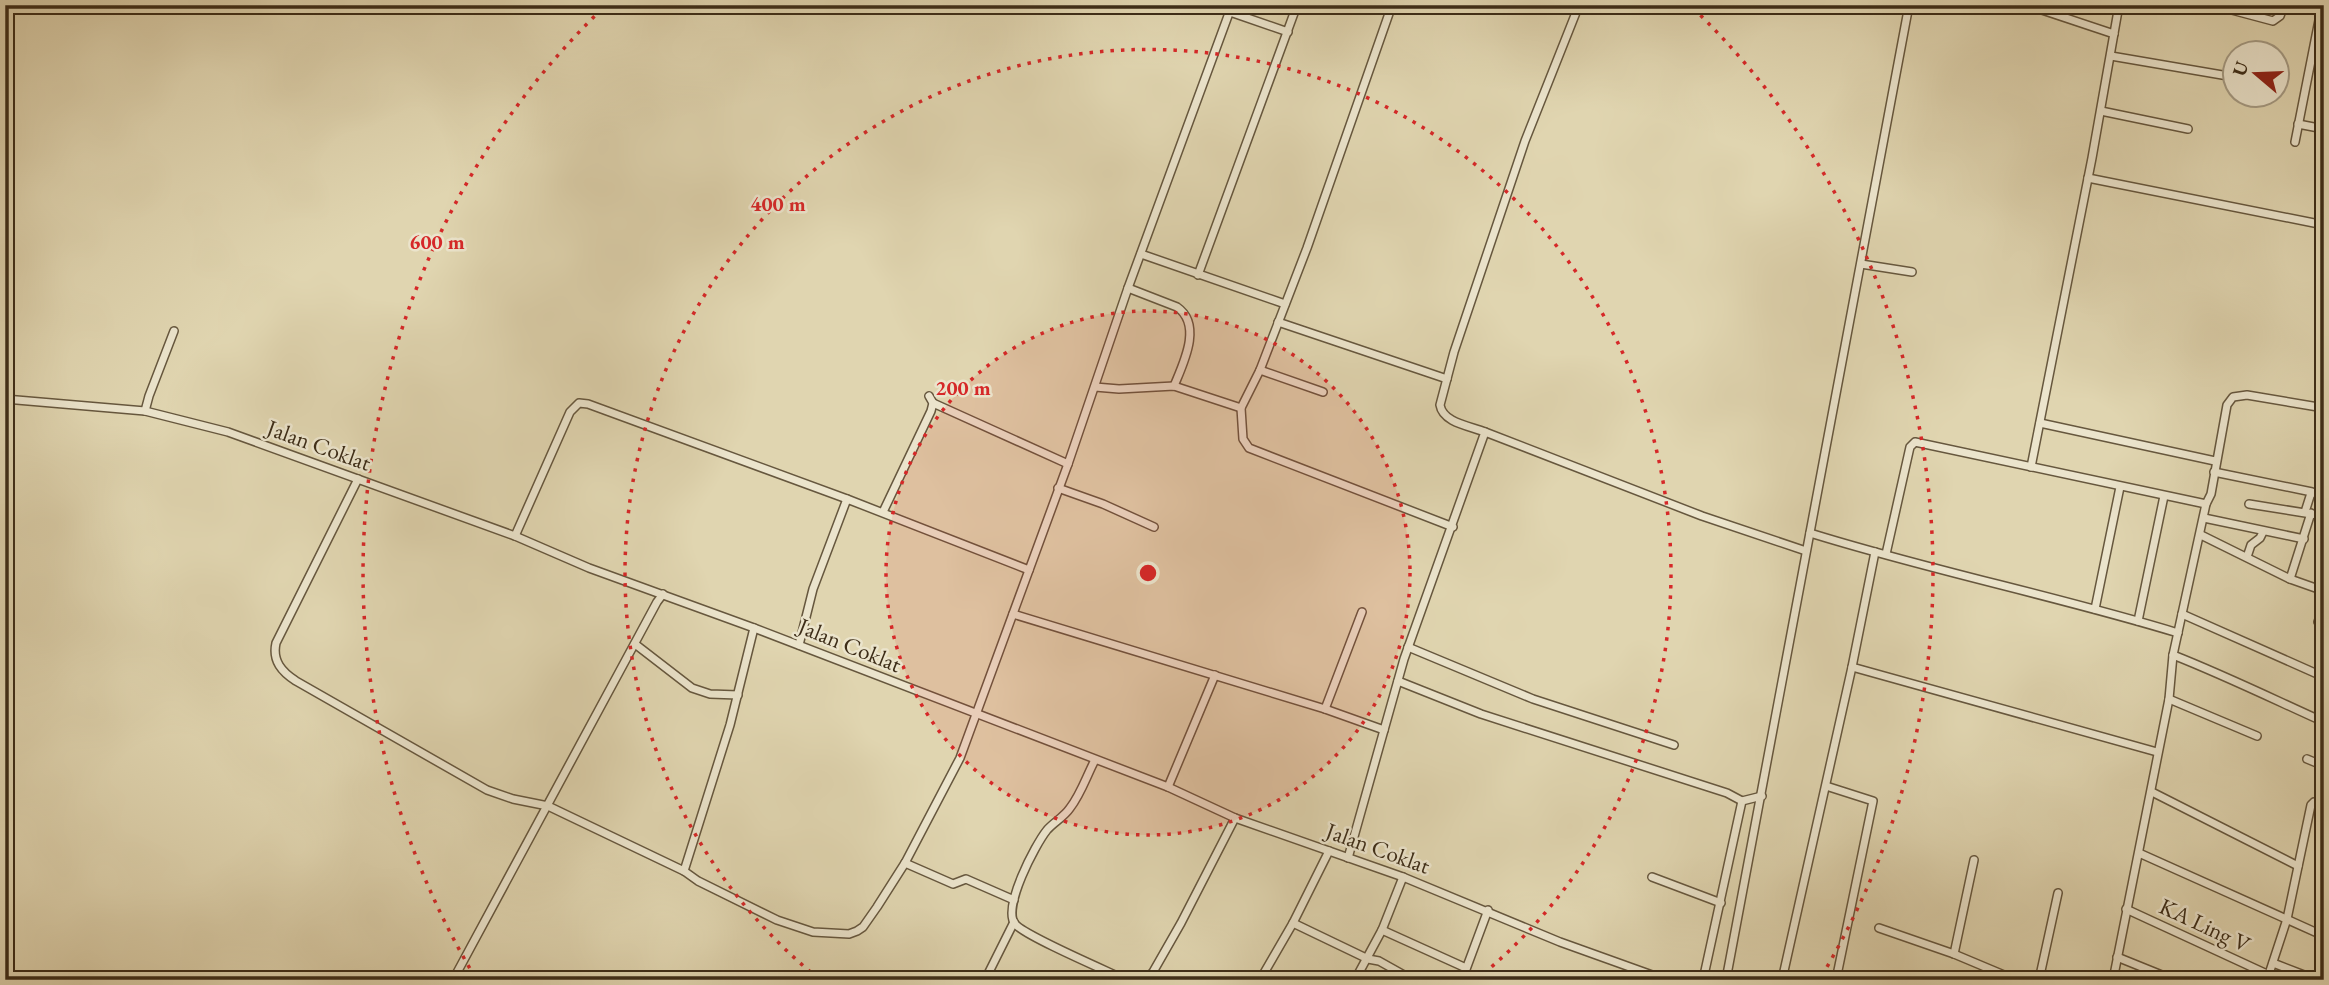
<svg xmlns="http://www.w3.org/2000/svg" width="2329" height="985" font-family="'EB Garamond',serif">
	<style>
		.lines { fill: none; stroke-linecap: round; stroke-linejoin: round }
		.minor-casing { stroke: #66573e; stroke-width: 10 }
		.minor { stroke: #ebe4cc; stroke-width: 7 }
		.ring { fill: none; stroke: #d62828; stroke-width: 3.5; stroke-dasharray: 3.5 7 }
		.labels { text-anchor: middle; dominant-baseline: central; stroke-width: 5; stroke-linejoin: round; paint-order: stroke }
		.street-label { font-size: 23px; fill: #3d2d18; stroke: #ebe4cc }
		.centre { fill: #d62828; stroke: #ebe4cc; stroke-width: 3.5 }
		.ring-label { font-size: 21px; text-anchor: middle; font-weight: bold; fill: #d62828; stroke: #ebe4cc; stroke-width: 5; stroke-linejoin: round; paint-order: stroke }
	</style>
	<rect width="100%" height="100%" fill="#e0d5b0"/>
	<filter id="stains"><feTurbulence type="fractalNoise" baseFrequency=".00286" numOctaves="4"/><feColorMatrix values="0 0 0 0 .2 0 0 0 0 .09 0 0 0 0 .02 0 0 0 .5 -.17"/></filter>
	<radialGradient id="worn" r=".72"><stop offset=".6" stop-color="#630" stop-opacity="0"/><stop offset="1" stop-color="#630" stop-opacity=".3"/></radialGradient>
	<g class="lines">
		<defs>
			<g id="minor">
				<polyline points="1392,5 1307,248 1260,370 1241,408 1243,439 1249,448 1453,527"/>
				<polyline points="2027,5 2114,34"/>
				<polyline points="2213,5 2273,21 2280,16 2284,5"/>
				<polyline points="1230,12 1288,32"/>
				<polyline points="2111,56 2234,77"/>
				<polyline points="2276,85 2280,85"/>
				<polyline points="2101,111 2188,129"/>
				<polyline points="2298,124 2324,129"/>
				<polyline points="2295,142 2322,5"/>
				<polyline points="2088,178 2324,225"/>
				<polyline points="1141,254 1285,304"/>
				<polyline points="1861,264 1912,272"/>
				<polyline points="1198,275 1297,5"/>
				<path d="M1128,288l49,19c26,18 6,57 -3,79"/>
				<polyline points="1278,322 1447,379"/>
				<polyline points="1260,370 1323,392"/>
				<polyline points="1095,387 1119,389 1174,386 1241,408"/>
				<polyline points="5,399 145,411 228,432 515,536 589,568 754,628 1168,787 1235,818 1403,877 1560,942 1666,980"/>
				<polyline points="933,403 1068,464"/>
				<polyline points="145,411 149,396 174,331"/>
				<polyline points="2040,423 2215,461"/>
				<polyline points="1485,432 1702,516 1806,551"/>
				<polyline points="2031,467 2092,158 2119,5"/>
				<polyline points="2214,472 2312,492"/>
				<path d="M358,479l-82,164c-4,18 6,29 20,38l191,109 26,9 35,7 136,65 46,-146 24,-97"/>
				<polyline points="1058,488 1103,504 1154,527"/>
				<polyline points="2249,504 2324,516"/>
				<polyline points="883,512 931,411 933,403 929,396"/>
				<polyline points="2305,512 2311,493 2324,494"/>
				<polyline points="2204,518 2304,539"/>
				<path d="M1810,533c122,38 247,63 368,100"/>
				<polyline points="2201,535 2290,579 2324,591"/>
				<polyline points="515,536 570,412 579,403 588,404 847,499"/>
				<polyline points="1886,554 1910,447 1915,442 2206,504"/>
				<polyline points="2247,557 2251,545 2260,538 2263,532"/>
				<polyline points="2290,579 2311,513"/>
				<polyline points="2095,609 2120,487"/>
				<polyline points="1013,614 1325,709 1384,730"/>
				<polyline points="2182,614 2324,677"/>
				<polyline points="2138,621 2164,496"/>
				<polyline points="2318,622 2324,606"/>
				<polyline points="635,644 692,688 710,694 738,695"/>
				<polyline points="799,645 813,589 847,499 1029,570"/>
				<polyline points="1408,647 1533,699 1674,745"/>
				<path d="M2173,655c51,20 100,44 151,67"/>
				<polyline points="1852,667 2157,752"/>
				<polyline points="1398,681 1481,714 1727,793 1742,801"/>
				<polyline points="2169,699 2257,736"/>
				<polyline points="1325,709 1362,612"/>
				<polyline points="2307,759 2324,766"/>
				<path d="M1095,760c-8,15 -14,34 -25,48 -6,9 -16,14 -23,22 -12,15 -45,78 -32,94 10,12 92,47 111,56"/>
				<polyline points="1826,786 1873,801 1836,980"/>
				<polyline points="1168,787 1215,675"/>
				<polyline points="2152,792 2298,866"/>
				<polyline points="2139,853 2324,936"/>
				<path d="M1348,858l56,-199 81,-227c-15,-6 -42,-9 -45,-27l14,-53 71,-211 54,-136"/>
				<polyline points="905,863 953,884 966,879 1014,900"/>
				<polyline points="684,871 698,881 777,920 813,932 849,934 857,931 863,927 877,907 905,863 960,758 1068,464 1128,288 1232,5"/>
				<polyline points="1652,877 1721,903"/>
				<polyline points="2126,909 2269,975"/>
				<polyline points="1293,923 1368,959 1379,961 1413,980"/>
				<polyline points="1879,928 1954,954 2016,980"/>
				<polyline points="1382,930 1466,968"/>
				<polyline points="1954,954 1974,860"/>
				<polyline points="2117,957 2174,980"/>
				<polyline points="2273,963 2317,980"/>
				<polyline points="453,980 657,602 663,594"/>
				<polyline points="985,980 1014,922"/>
				<polyline points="1145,980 1153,972 1181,923 1235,818"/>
				<polyline points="1260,980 1293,923 1329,851"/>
				<polyline points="1355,980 1382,930 1403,877"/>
				<polyline points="1462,980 1488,910"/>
				<polyline points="1703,980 1742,801 1762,796"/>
				<polyline points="1726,980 1909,5"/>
				<polyline points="1782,980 1852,667 1875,552"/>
				<polyline points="2039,980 2058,893"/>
				<polyline points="2113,980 2169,699 2173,655 2206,504 2211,494 2227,405 2233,397 2247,395 2324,408"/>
				<polyline points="2267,980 2287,919 2311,805 2314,802 2324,804"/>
			</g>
		</defs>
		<use href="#minor" class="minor-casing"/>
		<use href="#minor" class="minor"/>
	</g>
	<circle cx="1148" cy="573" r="262" fill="#d62828" fill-opacity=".12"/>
	<g class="ring">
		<circle cx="1148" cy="573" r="262"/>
		<path d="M819 979A523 523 0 1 1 1477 979"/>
		<path d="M475 977A785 785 0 0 1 603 8M1693 8A785 785 0 0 1 1821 977"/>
	</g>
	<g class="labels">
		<g class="street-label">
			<text transform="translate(319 445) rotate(20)">Jalan Coklat</text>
			<text transform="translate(850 645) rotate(22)">Jalan Coklat</text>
			<text transform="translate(1378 848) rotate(20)">Jalan Coklat</text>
			<text transform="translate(2205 925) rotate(25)">KA Ling V</text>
		</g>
	</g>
	<circle cx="1148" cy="573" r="10" class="centre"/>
	<g class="ring-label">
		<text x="778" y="211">400 m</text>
		<text x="437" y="249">600 m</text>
		<text x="963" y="395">200 m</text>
	</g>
	<rect width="2329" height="985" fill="none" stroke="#e0d5b0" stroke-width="28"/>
	<rect x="7" y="7" width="2315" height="971" fill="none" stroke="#3d2d18" stroke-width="3.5"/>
	<rect x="14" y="14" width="2301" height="957" fill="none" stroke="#3d2d18" stroke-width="2"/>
	<g transform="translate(2256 74) rotate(289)"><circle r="33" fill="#ebe4cc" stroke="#a59b84" stroke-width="2"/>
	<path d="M0-5L12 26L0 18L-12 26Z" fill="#8f2418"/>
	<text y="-10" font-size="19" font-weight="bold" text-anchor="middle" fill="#3d2d18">U</text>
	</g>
	<rect width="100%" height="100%" filter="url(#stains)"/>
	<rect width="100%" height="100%" fill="url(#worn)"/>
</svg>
